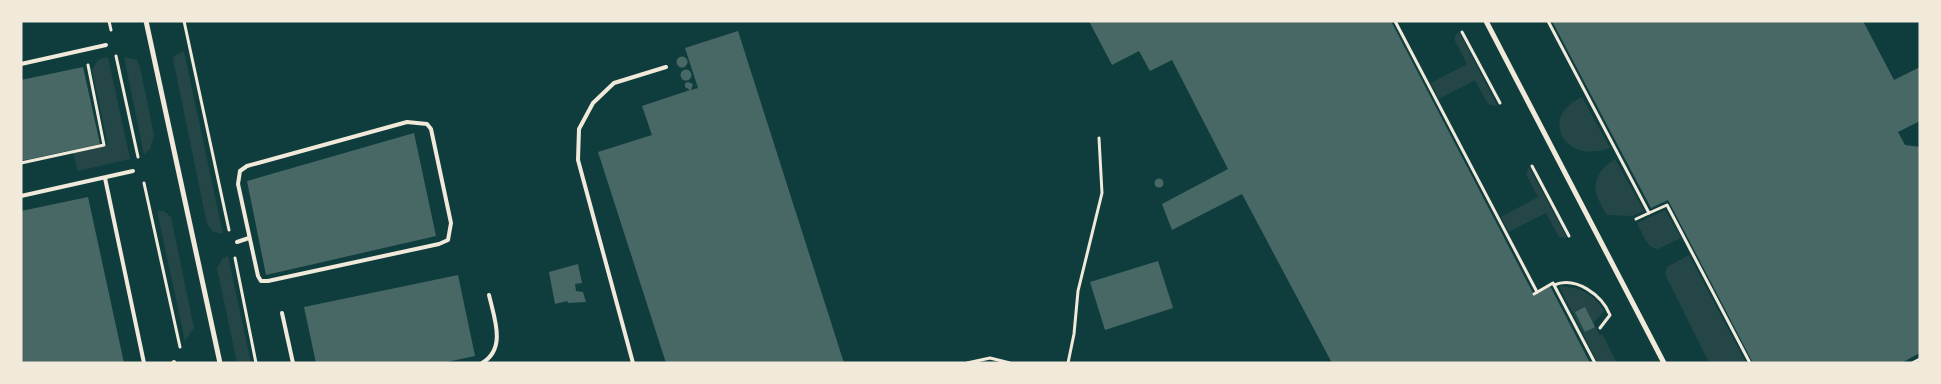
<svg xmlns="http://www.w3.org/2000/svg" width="1941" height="384" font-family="'Noto Serif',serif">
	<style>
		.green { fill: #244646 }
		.building { fill: #486865 }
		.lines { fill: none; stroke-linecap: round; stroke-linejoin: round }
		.path { stroke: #f1e9da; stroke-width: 3 }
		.service { stroke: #f1e9da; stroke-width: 4 }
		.minor { stroke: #f1e9da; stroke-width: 5 }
	</style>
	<rect width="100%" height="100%" fill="#0f3d3e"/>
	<g class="green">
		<polygon points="1459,32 1497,105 1496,106 1488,104 1475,80 1439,99 1431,83 1467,64 1455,41 1455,36"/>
		<polygon points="184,51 223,234 213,232 207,224 173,59 174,56"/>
		<polygon points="108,57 130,159 78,171 73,153 108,145 92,70 98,60"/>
		<polygon points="124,57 137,60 140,67 154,135 150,149 144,155"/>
		<path d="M1582,97l28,51c-46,17 -72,-31 -28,-51z"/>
		<path d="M1615,159l29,52 -12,5 -25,-1c-15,-23 -18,-39 8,-56z"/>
		<polygon points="1529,167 1567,238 1559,237 1546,213 1509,232 1501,217 1538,197 1526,174"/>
		<path d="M1665,210l16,28 -23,11c-11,0 -16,-17 -21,-26z"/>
		<polygon points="157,211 164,211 171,217 194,328 185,341"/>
		<polygon points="1689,255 1746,363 1709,363 1665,274 1667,267"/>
		<polygon points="228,256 251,363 237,363 217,268 223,258"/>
		<path d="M1559,286c21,2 33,6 45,25l-11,12 7,13 2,-2 15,29h-19z"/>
	</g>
	<g class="building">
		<polygon points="1089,21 1391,21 1534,295 1550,286 1590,363 1332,363 1242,194 1172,230 1162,204 1228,169 1172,60 1150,71 1139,51 1112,65"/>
		<polygon points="1552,21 1863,21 1894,80 1920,67 1920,121 1898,132 1905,145 1920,147 1920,353 1901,363 1753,363 1668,200 1651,208"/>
		<polygon points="738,31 844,363 666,363 598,152 652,135 642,106 690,90 685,87 685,83 688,82 693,84 691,90 698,88 685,48"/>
		<circle cx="682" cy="62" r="5.5"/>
		<polygon points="83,67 100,144 21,161 21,80"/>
		<circle cx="686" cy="75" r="5.5"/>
		<polygon points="414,133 436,236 266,275 247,181"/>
		<circle cx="1159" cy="183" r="4.5"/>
		<polygon points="88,197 124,363 21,363 21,211"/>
		<polygon points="1158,261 1173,308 1105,330 1090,282"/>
		<polygon points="578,264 582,283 575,284 576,291 583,292 586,302 568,303 567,301 555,304 549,272"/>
		<polygon points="458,275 475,356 442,363 316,363 304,307"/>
		<polygon points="1585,307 1595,327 1585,332 1575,312"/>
	</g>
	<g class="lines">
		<g class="path">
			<polyline points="109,21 111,30"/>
			<polyline points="184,21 229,230"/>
			<polyline points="1395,21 1537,292"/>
			<polyline points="1548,21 1649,213 1667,205 1750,363"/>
			<polyline points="1462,32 1500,103"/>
			<polyline points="116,56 138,157"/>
			<polyline points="21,163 104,145 88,65"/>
			<polyline points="1532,166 1569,236"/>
			<polyline points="144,183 180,347"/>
			<polyline points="1636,219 1649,213"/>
			<polyline points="235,258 256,363"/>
			<polyline points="1554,285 1595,363"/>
			<path d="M1534,294l19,-11 1,2c22,-9 48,10 56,30l-10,13"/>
			<polyline points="967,363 990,358 1010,363"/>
			<polyline points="1068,363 1074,334 1078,291 1102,193 1099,138"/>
			<polyline points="1912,363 1920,359"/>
		</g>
		<g class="service">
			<polyline points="21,64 106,45"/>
			<polygon points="407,122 427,124 431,129 451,223 448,240 439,244 268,281 261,281 258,276 238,184 240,171 247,166"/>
			<polyline points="105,178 144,363"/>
			<polyline points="21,196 133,171"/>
			<polyline points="237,242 249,238"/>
			<polyline points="282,313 293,363"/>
			<polyline points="173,363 174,362"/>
			<path d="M482,363c25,-14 12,-46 7,-68"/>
			<polyline points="633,363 578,160 579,129 593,103 614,83 666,67"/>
		</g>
		<g class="minor">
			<polyline points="146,21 220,363"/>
			<polyline points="1486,21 1664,363"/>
		</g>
	</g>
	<rect width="1941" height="384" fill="none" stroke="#f1e9da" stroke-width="45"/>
</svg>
